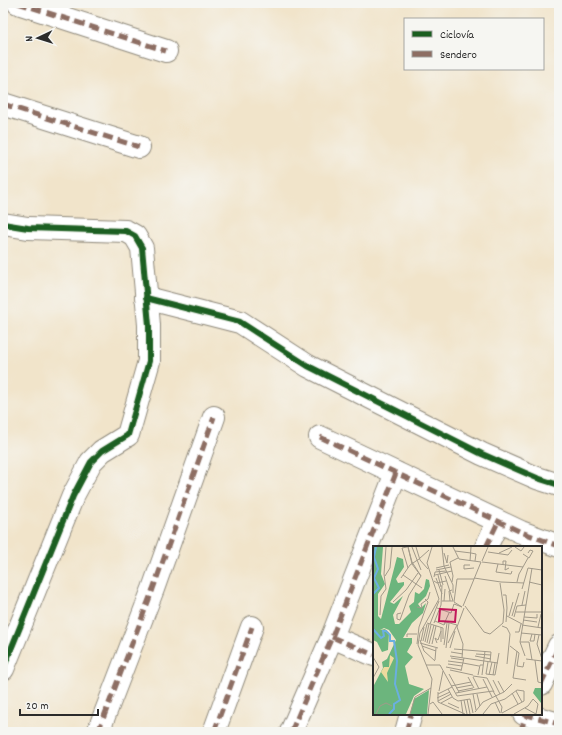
<svg xmlns="http://www.w3.org/2000/svg" width="562" height="735" font-family="Dekko,sans-serif">
	<style>
		.lines { fill: none; stroke-linecap: round; stroke-linejoin: round }
		.minor-casing { stroke: #8e887a; stroke-width: 24 }
		.minor { stroke: #fff; stroke-width: 22 }
		.quiet { stroke: #8d6e63; stroke-width: 5; stroke-dasharray: 10 5; stroke-linecap: butt }
		.cycleway-casing { stroke: #f6f6f2; stroke-width: 8 }
		.cycleway { stroke: #1b5e20; stroke-width: 6 }
		.inset-river { fill: none; stroke: #6aafe0; stroke-width: 2 }
		.inset-road { fill: none; stroke: #a29a8a; stroke-width: 1 }
		.view { fill: #c2185b; fill-opacity: 0.15; stroke: #c2185b; stroke-width: 2 }
		.inset-edge { fill: none; stroke: #2b2b2b; stroke-width: 2 }
	</style>
	<rect width="100%" height="100%" fill="#f6f6f2"/>
	<filter id="ink" filterUnits="userSpaceOnUse"><feTurbulence type="fractalNoise" baseFrequency=".025" numOctaves="2"/><feDisplacementMap in="SourceGraphic" scale="8" xChannelSelector="R" yChannelSelector="G"/><feConvolveMatrix kernelMatrix="1 2 1 2 8 2 1 2 1" color-interpolation-filters="sRGB"/></filter>
	<filter id="wash" filterUnits="userSpaceOnUse"><feTurbulence type="fractalNoise" baseFrequency=".012" numOctaves="4" result="noise"/><feDisplacementMap in="SourceGraphic" scale="16" xChannelSelector="R" yChannelSelector="G"/><feGaussianBlur stdDeviation="0.9" result="paint"/><feColorMatrix in="noise" values="0 0 0 0 0 0 0 0 0 0 0 0 0 0 0 0 0 1.4 0 .05"/><feComposite in="paint" operator="in"/></filter>
	<g filter="url(#wash)">
		<rect width="100%" height="100%" fill="#f1e4ca"/>
	</g>
	<g filter="url(#ink)">
		<g class="lines">
			<defs>
				<g id="minor">
					<polyline points="18,3 166,51"/>
					<polyline points="3,104 139,147"/>
					<polyline points="3,224 28,228 126,231 135,236 142,248 149,325 149,361 128,435 102,451 91,462 73,496 3,669"/>
					<polyline points="146,298 240,322 308,366 482,454 537,478 559,485"/>
					<polyline points="320,437 521,532 559,546"/>
					<polyline points="486,547 498,522"/>
					<polyline points="332,637 374,655"/>
					<polyline points="541,684 559,646"/>
					<polyline points="524,714 559,724"/>
					<polyline points="98,732 153,589 214,417"/>
					<polyline points="214,732 252,627"/>
					<polyline points="291,732 332,637 396,473"/>
					<polyline points="406,732 411,714"/>
				</g>
			</defs>
			<use href="#minor" class="minor-casing"/>
			<use href="#minor" class="minor"/>
			<g class="quiet">
				<polyline points="18,3 166,51"/>
				<polyline points="3,104 139,147"/>
				<polyline points="320,437 521,532 559,546"/>
				<polyline points="486,547 498,522"/>
				<polyline points="332,637 374,655"/>
				<polyline points="541,684 559,646"/>
				<polyline points="524,714 559,724"/>
				<polyline points="98,732 153,589 214,417"/>
				<polyline points="214,732 252,627"/>
				<polyline points="291,732 332,637 396,473"/>
				<polyline points="406,732 411,714"/>
				<polyline points="520,732 527,714"/>
			</g>
			<defs>
				<g id="cycleway">
					<polyline points="3,224 28,228 126,231 135,236 142,248 149,325 149,361 128,435 102,451 91,462 73,496 3,669"/>
					<polyline points="146,298 240,322 308,366 482,454 537,478 559,485"/>
				</g>
			</defs>
			<use href="#cycleway" class="cycleway-casing"/>
			<use href="#cycleway" class="cycleway"/>
		</g>
	</g>
	<g transform="translate(373 546)">
		<rect width="169" height="169" fill="#f1e4ca"/>
		<path d="M0,1h10l-2,27 4,10 -7,10v22l3,3 16,-62 6,2 1,8 -8,12 2,4 6,-1v3l-14,17 4,2 9,-8 -10,19 2,9h4l12,-12 -2,-6 5,-4 1,-10 4,2 5,-5 2,-10 3,1 1,6 -4,10 -8,8 3,4 5,-5 -3,10 -11,10 -9,15h9v5l-5,9 6,5 -8,9 4,18 15,5 -10,7 -8,18h-33l1,-29 9,-17 -1,-6 5,-3 9,-19 -7,-10 -5,-2 -4,2 5,-1 4,4 -1,17 -6,2 -5,-10 -4,-2zM162,142h7v26l-1,-11 -8,-10zM56,144l-2,24h-17l4,-15z" fill="#6cb57d"/>
		<path d="M17,109l4,3 -7,15 1,9 -7,-10 3,-5h5z" fill="#eeda9e"/>
		<path class="inset-river" d="M0,48l6,-6 -5,-10 4,-9 -4,-12 2,-10M0,83l8,9 3,-2 -1,-5h3l4,4v6h4l3,20 -2,23 5,16 -6,4v5l-5,5"/>
		<path class="inset-road" d="M34,1l-5,1 6,20M35,1l4,17 9,12 -9,-14 -4,-15M39,1l9,23M43,1l4,13 8,9M69,1l2,19 9,19v8M80,1l6,12 22,3M142,1l6,4 3,-4M82,5l16,2M115,6l20,3 4,-5M71,7l3,10 1,-8M98,7l5,1 -1,7M126,7l13,-6M150,8l6,4 4,-7 -3,-1 -2,3M46,13l10,-9M97,15l1,-14M109,15l6,-14M109,16l41,5M125,18l-2,8 15,2 1,-3M97,19h-6v4l10,-1M130,19v-4h3l-1,9 4,-2M63,22l13,-3M63,24l15,-3M66,24l4,15M30,29l19,13M62,29l17,-4M65,29l3,12M12,30l5,-8 2,-21M61,31l1,-5 11,-1M28,32l9,-13 9,-6M63,32l6,16M101,32l27,4M61,35l3,2 9,-2M79,36l1,-6 -3,-14 8,-4M128,36l23,1M144,36l2,-8 9,-16M156,36l13,3M149,43l6,-21 14,2M130,49h3l1,13 -1,14M69,55h11l-8,-25M71,55l1,-12M77,55l-1,-10 3,-1M20,56l13,-12 12,-17M149,59l3,-14M90,60l18,-44M92,60l19,26 6,2M44,61l5,1 -1,-4 7,-5 2,-7M89,61l-8,-5 3,-23h17M64,62l14,5 3,-9 8,3M143,66h26M28,67l-4,1v5l3,1 9,-25 12,-19M7,69l1,-19 5,-7 -2,-15 2,-27M134,70l15,8M136,70l4,-14M139,70l7,-23M141,71l3,-11 9,-1M151,71l13,1v-4M150,74l14,2M62,75l9,4 2,-3 11,3 -9,18M54,77l16,5v11M61,77l7,-18 1,-20M57,78l9,-23M71,78l5,-11M149,79l20,3M129,80l5,2 3,6M68,81v15M165,81l3,-13M142,86h4l2,-8M148,87l21,2M117,88l13,-11 1,-13 -4,-27M159,88l-2,7h4l1,-7M166,89l-2,9 5,15M34,91v-3h10M47,94l4,11 11,10M48,95l3,-14M50,95l4,-17M52,96l4,-18M147,96h9l3,18M47,97l18,5M54,97l4,-18M64,97l-2,-5 3,2 3,-9M44,98l2,-17 9,-25 -3,-3M56,98l5,-19M59,98l4,-18M71,99l3,-22M49,100l14,5M137,100l9,7 -2,13 6,1 1,-5M73,102l3,-25M77,102l5,-17M81,103l37,3 -1,10M144,105l-4,27 13,2M78,106l12,2M103,108l15,1M77,110l48,7M102,110l16,3M152,110l-5,-14 12,-74M0,111l6,10 -6,11M78,112l13,2M89,112l1,-14 -6,-17 7,-19M153,113l16,2M62,114l1,-12M162,114l3,22 4,1M75,115l15,2M115,116l-2,12 9,1 4,-22M90,117l16,3M75,118l14,2M134,118l3,-30M53,119h14l17,31 36,-5 9,16 -1,6M73,121l15,3M77,124l23,5M88,125l3,-13M76,128l10,18M105,129l2,-10h3M109,129l3,-24M116,129l3,-13M120,129l2,-12M100,130l14,2 7,14M95,131l6,11M100,131l6,12M110,133l9,18M120,134l7,14M125,135l6,11M78,140l20,-4M83,142l16,-3M75,143l5,9 5,3 12,-2M66,145l4,-20M85,145l15,-3M143,145l6,11M65,146v10l27,12M83,147l31,-6M139,147l6,11M65,148l14,-7M100,148l3,16M104,148l3,12M64,152l13,-6M94,153l3,15M97,153l3,14M88,154l2,14M91,154l3,14M65,155l13,-7M122,156l5,11M68,157l11,-6M75,157l11,5M57,158l3,-2 9,12M102,166l8,-10 21,-10 8,-8M3,168l4,-8 6,-3 6,3M37,168l5,-17 16,-9M55,168l4,-35 -14,-34 2,-12 19,-34 -12,-36 5,-16M110,168l8,-10 14,-5 12,-9 7,1v10l-22,12M141,168l14,-8 5,-7 5,5 -2,10 -11,-6"/>
		<path class="view" d="M67,63l16,1 -1,12 -16,-1z"/>
		<rect width="169" height="169" class="inset-edge"/>
	</g>
	<rect width="562" height="735" fill="none" stroke="#f6f6f2" stroke-width="16"/>
	<rect x="404" y="18" width="140" height="52" fill="#f6f6f2" stroke="#a5a5a2"/>
	<rect x="412" y="31" width="20" height="6" fill="#1b5e20" stroke="#a5a5a2"/>
	<text x="440" y="38" font-size="12" fill="#2b2b2b">Ciclovía</text>
	<rect x="412" y="51" width="20" height="6" fill="#8d6e63" stroke="#a5a5a2"/>
	<text x="440" y="58" font-size="12" fill="#2b2b2b">Sendero</text>
	<g transform="translate(38 38) rotate(266)" stroke="#f6f6f2" stroke-width="3" paint-order="stroke">
	<path d="M0-3L7 15L0 10L-7 15Z" fill="#2b2b2b"/>
	<text y="-6" font-size="11" font-weight="bold" text-anchor="middle" fill="#2b2b2b">N</text>
	</g>
	<path d="M20 709v6h78v-6" fill="none" stroke="#2b2b2b" stroke-width="2"/>
	<text x="26" y="709" font-size="12" fill="#2b2b2b" stroke="#f6f6f2" stroke-width="3" paint-order="stroke">20 m</text>
</svg>
